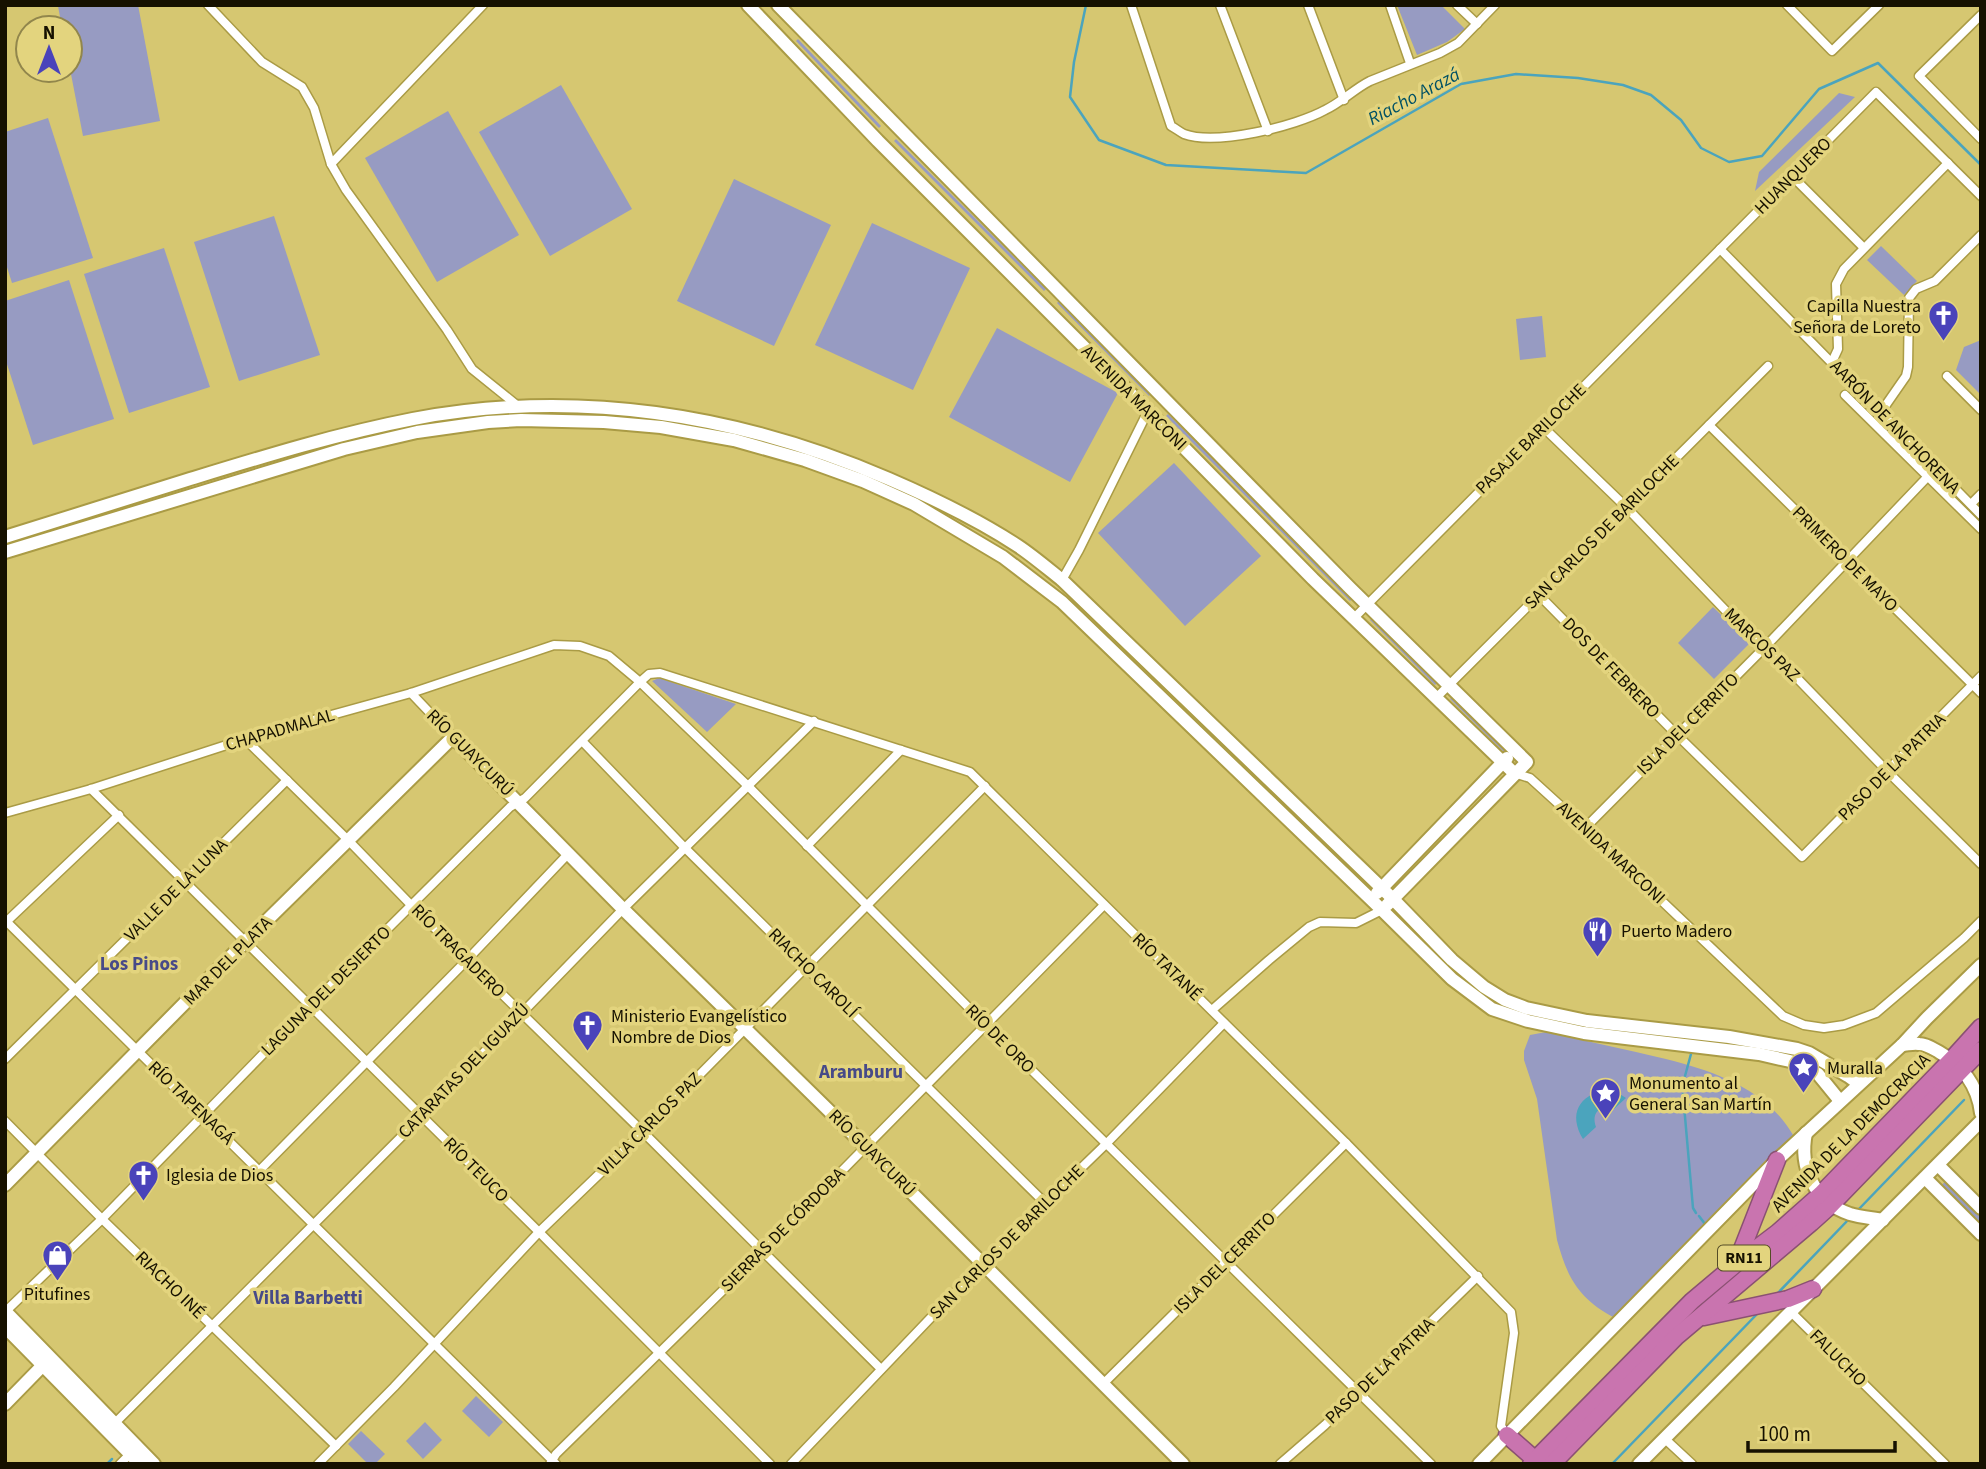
<svg xmlns="http://www.w3.org/2000/svg" width="1986" height="1469" font-family="'Source Sans 3',sans-serif">
	<style>
		.green { fill: #979bc2 }
		.water { fill: #4ba4bd }
		.lines { fill: none; stroke-linecap: round; stroke-linejoin: round }
		.stream { stroke: #4ba4bd; stroke-width: 2.5 }
		.street-casing { stroke: #aa9b45; stroke-width: 11 }
		.secondary-casing { stroke: #aa9b45; stroke-width: 16 }
		.highway-casing { stroke: #8a5172; stroke-width: 19 }
		.street { stroke: #fff; stroke-width: 8 }
		.secondary { stroke: #fff; stroke-width: 12 }
		.highway { stroke: #c974af; stroke-width: 16 }
		.labels { text-anchor: middle; dominant-baseline: central; stroke-width: 7; stroke-linejoin: round; paint-order: stroke }
		.shield { fill: #e3d47e; stroke: #544c26; stroke-width: 2 }
		.shield-label { font-size: 16px; font-weight: bold; fill: #161100 }
		.street-label { font-size: 18px; fill: #161100; stroke: #e3d47e }
		.poi-label { font-size: 18px; fill: #161100; stroke: #e3d47e; text-anchor: start }
		.water-label { font-size: 19px; font-style: italic; fill: #005164; stroke: #e3d47e }
		.neighbourhood-label { font-size: 19px; font-weight: bold; fill: #474a88; stroke: #e3d47e }
	</style>
	<rect width="100%" height="100%" fill="#d6c771"/>
	<g class="green">
		<polygon points="64,5 138,5 160,121 83,136 70,69 70,28 62,28 58,6"/>
		<polygon points="1397,5 1441,5 1465,29 1447,42 1417,55"/>
		<polygon points="798,39 881,126 879,128 796,41"/>
		<polygon points="561,85 632,209 550,256 479,132"/>
		<polygon points="1839,93 1855,97 1755,191 1759,172"/>
		<polygon points="448,111 519,235 437,282 365,158"/>
		<polygon points="48,118 93,258 12,283 5,261 5,132"/>
		<polygon points="896,139 1046,289 1044,291 894,141"/>
		<polygon points="734,179 831,225 774,346 677,301"/>
		<polygon points="274,216 320,355 239,381 194,242"/>
		<polygon points="872,223 970,268 913,390 815,345"/>
		<polygon points="1881,246 1917,281 1904,295 1867,260"/>
		<polygon points="164,248 210,387 129,413 84,274"/>
		<polygon points="69,280 114,419 33,445 5,358 5,301"/>
		<polygon points="1059,301 1151,394 1149,396 1057,303"/>
		<polygon points="1542,316 1546,357 1520,360 1516,319"/>
		<polygon points="997,328 1118,393 1070,482 949,417"/>
		<polygon points="1981,340 1981,395 1956,370 1964,347"/>
		<polygon points="1168,414 1352,599 1350,601 1166,416"/>
		<polygon points="1174,463 1261,556 1185,626 1098,533"/>
		<polygon points="1713,607 1750,643 1714,679 1678,643"/>
		<polygon points="1372,618 1437,683 1435,685 1370,620"/>
		<polygon points="659,678 736,704 707,732 652,681"/>
		<polygon points="1452,697 1505,750 1504,752 1450,699"/>
		<path d="M1546,1032c30,7 60,13 90,20 57,13 125,28 157,83l-180,182c-35,-19 -46,-40 -56,-77l-20,-141 -13,-39v-9l6,-16z"/>
		<polygon points="1946,1180 1981,1215 1981,1224 1942,1185"/>
		<polygon points="476,1396 503,1422 489,1437 462,1411"/>
		<polygon points="425,1422 442,1440 423,1459 406,1441"/>
		<polygon points="361,1431 385,1454 375,1464 368,1464 348,1444"/>
	</g>
	<path class="water" d="M1606,1090l12,3 8,5 -12,11c-14,-5 -23,4 -18,18l-13,12c-15,-25 -4,-44 23,-49z"/>
	<g class="lines">
		<g class="stream">
			<polyline points="1086,5 1074,62 1070,97 1099,140 1166,165 1306,173 1461,84 1516,74 1578,78 1623,85 1651,95 1681,120 1701,148 1729,162 1762,156 1819,89 1878,63 1981,165"/>
			<polyline points="1685,1076 1691,1054"/>
			<polyline points="1683,1094 1693,1208 1696,1213"/>
			<polyline points="1858,1210 1964,1100"/>
			<polyline points="1699,1216 1705,1224"/>
			<polyline points="1776,1295 1849,1219"/>
			<polyline points="107,1464 112,1459"/>
			<polyline points="1612,1464 1759,1312"/>
		</g>
		<defs>
			<g id="street">
				<polyline points="208,5 262,62 302,87 314,108 331,164 346,190 447,330 472,369 518,406"/>
				<path d="M1131,5l40,121c4,2 9,6 13,8 32,12 112,-8 141,-24 17,-8 29,-21 45,-29l70,-28 18,-10 37,-38"/>
				<polyline points="1220,5 1268,131"/>
				<polyline points="1308,5 1344,100"/>
				<polyline points="1390,5 1410,63"/>
				<polyline points="1457,5 1477,24"/>
				<polyline points="1787,5 1832,51 1879,5"/>
				<polyline points="1981,15 1919,76 1981,139"/>
				<polyline points="331,164 483,5"/>
				<polyline points="1793,177 1863,247"/>
				<polyline points="1720,249 1981,515"/>
				<polyline points="1832,362 1838,349 1836,284 1844,269 1948,163"/>
				<polyline points="1947,376 1981,410"/>
				<polyline points="1845,395 1981,529"/>
				<polyline points="1881,412 1906,376 1908,367 1909,298 1916,289 1935,281 1981,235"/>
				<polyline points="1709,425 1981,693"/>
				<polyline points="1543,427 1626,507 1752,638 1766,646 1888,772 1981,864"/>
				<polyline points="1971,504 1981,494"/>
				<polyline points="1062,580 1079,550 1148,411"/>
				<polyline points="1539,595 1677,735 1802,857 1981,676"/>
				<polyline points="1354,618 1876,92 1981,196"/>
				<polyline points="411,693 453,737"/>
				<polyline points="1436,698 1768,366"/>
				<polyline points="245,739 348,840 412,906 643,1132 881,1369"/>
				<polyline points="583,742 685,848 1045,1203"/>
				<polyline points="1514,773 1530,778 1585,828 1783,1016 1804,1025 1824,1028 1844,1025 1876,1013 1964,938 1981,921"/>
				<polyline points="91,789 539,1232 770,1464"/>
				<polyline points="5,813 91,789 245,739 411,693 554,645 580,646 609,656 640,682 748,786 987,1026 1431,1464"/>
				<polyline points="1585,828 1766,646 1935,469"/>
				<polyline points="807,846 901,750"/>
				<polyline points="5,920 556,1464"/>
				<polyline points="5,923 119,815"/>
				<polyline points="1212,1010 1269,960 1309,927 1320,922 1356,923 1382,910"/>
				<polyline points="5,1059 287,780"/>
				<polyline points="5,1121 102,1219 336,1446"/>
				<polyline points="259,1171 467,960 568,854"/>
				<polyline points="6,1311 102,1219 310,1006 510,807 525,798 640,682 649,674 660,673 970,772 1346,1143 1511,1312 1514,1333 1501,1426 1507,1435"/>
				<polyline points="1791,1312 1945,1464"/>
				<polyline points="1104,1383 1346,1143"/>
				<polyline points="115,1423 422,1116 623,909 814,721"/>
				<polyline points="1664,1438 1692,1464"/>
				<polyline points="120,1464 133,1451"/>
				<polyline points="318,1464 394,1387 539,1232 643,1132 985,786"/>
				<polyline points="550,1464 556,1454 762,1252 1104,905"/>
				<polyline points="791,1464 983,1263 1106,1144 1224,1023"/>
				<polyline points="1280,1464 1325,1425 1478,1276"/>
			</g>
			<g id="secondary">
				<polyline points="748,5 878,141 1148,411 1313,579 1514,773"/>
				<polyline points="778,5 1350,588 1527,762 1387,905"/>
				<path d="M5,537c61,-19 121,-38 182,-57 75,-23 149,-46 226,-61 163,-31 325,-5 476,60 44,19 88,40 129,67 15,10 29,22 44,34l331,319 59,61 32,27 21,13 21,8 61,13 142,16 68,12 12,4 39,23 11,8"/>
				<polyline points="5,552 344,449 417,432 488,422 521,420 604,422 661,427 734,440 805,460 863,481 914,504 1003,557 1062,602 1382,910 1452,979 1492,1009 1528,1021 1584,1033 1759,1054 1790,1061 1818,1074 1840,1101"/>
				<polyline points="1377,893 1507,758"/>
				<path d="M1902,1045c5,0 11,-2 17,-1 7,0 13,4 20,8 23,13 39,34 42,61"/>
				<path d="M1806,1133c-7,34 8,69 44,81 10,3 22,4 33,6"/>
				<polyline points="1938,1165 1981,1208"/>
				<polyline points="1925,1178 1981,1234"/>
				<polyline points="5,1185 245,942 453,737 623,909 866,1147 1183,1464"/>
				<polyline points="5,1311 154,1464"/>
				<polyline points="5,1327 140,1464"/>
				<polyline points="5,1404 49,1359"/>
				<polyline points="1479,1464 1777,1160 1902,1045 1927,1018 1981,965"/>
				<polyline points="1639,1464 1981,1121"/>
			</g>
			<g id="highway">
				<polyline points="1737,1262 1777,1160"/>
				<polyline points="1704,1317 1788,1299 1813,1289"/>
				<polyline points="1507,1435 1540,1464"/>
				<polyline points="1531,1464 1692,1301 1736,1264 1777,1233 1821,1194 1952,1059 1981,1027"/>
				<polyline points="1552,1464 1676,1337 1811,1223 1831,1205 1981,1050"/>
			</g>
		</defs>
		<use href="#street" class="street-casing"/>
		<use href="#secondary" class="secondary-casing"/>
		<use href="#highway" class="highway-casing"/>
		<use href="#street" class="street"/>
		<use href="#secondary" class="secondary"/>
		<use href="#highway" class="highway"/>
	</g>
	<defs>
		<symbol id="church-pin" viewBox="-11 -11 22 30"><path d="M0 17L-7.5 6A9.5 9.5 0 1 1 7.5 6Z" fill="#4a43ba" stroke="#e3d47e"/><path d="M-1.2-6h2.4v3.5h3.3v2.4h-3.3V6h-2.4V-.1h-3.3v-2.4h3.3Z" fill="#fff"/></symbol>
		<symbol id="restaurant-pin" viewBox="-11 -11 22 30"><path d="M0 17L-7.5 6A9.5 9.5 0 1 1 7.5 6Z" fill="#4a43ba" stroke="#e3d47e"/><path d="M-5-6h1v4h1v-4h1v4h1v-4h1v5L-1.5 .5V6h-2V.5L-5-1ZM5-6V6H3V1.5H1.5Q1.5-4 5-6Z" fill="#fff"/></symbol>
		<symbol id="sight-pin" viewBox="-11 -11 22 30"><path d="M0 17L-7.5 6A9.5 9.5 0 1 1 7.5 6Z" fill="#4a43ba" stroke="#e3d47e"/><path d="M0-6L1.8-2.2L6-1.7L2.9 1.2L3.7 5.4L0 3.3L-3.7 5.4L-2.9 1.2L-6-1.7L-1.8-2.2Z" fill="#fff"/></symbol>
		<symbol id="shop-pin" viewBox="-11 -11 22 30"><path d="M0 17L-7.5 6A9.5 9.5 0 1 1 7.5 6Z" fill="#4a43ba" stroke="#e3d47e"/><path d="M-5-2.5h2.3a2.7 3.5 0 0 1 5.4 0H5L5.5 6h-11ZM-1.5-2.5h3a1.5 2.3 0 0 0-3 0Z" fill="#fff"/></symbol>
	</defs>
	<g fill-rule="evenodd">
		<use href="#church-pin" x="1926" y="298" width="35" height="47"/>
		<use href="#restaurant-pin" x="1580" y="914" width="35" height="47"/>
		<use href="#church-pin" x="570" y="1008" width="35" height="47"/>
		<use href="#sight-pin" x="1786" y="1050" width="35" height="47"/>
		<use href="#sight-pin" x="1588" y="1076" width="35" height="47"/>
		<use href="#church-pin" x="126" y="1158" width="35" height="47"/>
		<use href="#shop-pin" x="40" y="1238" width="35" height="47"/>
	</g>
	<g class="labels">
		<rect class="shield" x="1718" y="1245.5" width="52" height="25" rx="5"/>
		<g class="shield-label">
			<text x="1744" y="1258">RN11</text>
		</g>
		<g class="street-label">
			<text transform="translate(1793 176) rotate(-45)">HUANQUERO</text>
			<text transform="translate(1134 398) rotate(45)">AVENIDA MARCONI</text>
			<text transform="translate(1895 427) rotate(46)">AARÓN DE ANCHORENA</text>
			<text transform="translate(1531 439) rotate(-45)">PASAJE BARILOCHE</text>
			<text transform="translate(1602 532) rotate(-45)">SAN CARLOS DE BARILOCHE</text>
			<text transform="translate(1845 559) rotate(45)">PRIMERO DE MAYO</text>
			<text transform="translate(1762 645) rotate(44)">MARCOS PAZ</text>
			<text transform="translate(1611 668) rotate(46)">DOS DE FEBRERO</text>
			<text transform="translate(1688 724) rotate(-45)">ISLA DEL CERRITO</text>
			<text transform="translate(280 730) rotate(-16)">CHAPADMALAL</text>
			<text transform="translate(470 753) rotate(45)">RÍO GUAYCURÚ</text>
			<text transform="translate(1892 767) rotate(-45)">PASO DE LA PATRIA</text>
			<text transform="translate(1611 853) rotate(43)">AVENIDA MARCONI</text>
			<text transform="translate(176 890) rotate(-45)">VALLE DE LA LUNA</text>
			<text transform="translate(458 951) rotate(45)">RÍO TRAGADERO</text>
			<text transform="translate(228 961) rotate(-45)">MAR DEL PLATA</text>
			<text transform="translate(1167 967) rotate(44)">RÍO TATANÉ</text>
			<text transform="translate(813 973) rotate(45)">RIACHO CAROLÍ</text>
			<text transform="translate(326 991) rotate(-45)">LAGUNA DEL DESIERTO</text>
			<text transform="translate(1000 1039) rotate(45)">RÍO DE ORO</text>
			<text transform="translate(464 1071) rotate(-46)">CATARATAS DEL IGUAZÚ</text>
			<text transform="translate(191 1103) rotate(44)">RÍO TAPENAGÁ</text>
			<text transform="translate(650 1124) rotate(-45)">VILLA CARLOS PAZ</text>
			<text transform="translate(1851 1133) rotate(-45)">AVENIDA DE LA DEMOCRACIA</text>
			<text transform="translate(872 1153) rotate(45)">RÍO GUAYCURÚ</text>
			<text transform="translate(476 1170) rotate(45)">RÍO TEUCO</text>
			<text transform="translate(783 1230) rotate(-45)">SIERRAS DE CÓRDOBA</text>
			<text transform="translate(1007 1242) rotate(-45)">SAN CARLOS DE BARILOCHE</text>
			<text transform="translate(1225 1263) rotate(-45)">ISLA DEL CERRITO</text>
			<text transform="translate(170 1285) rotate(44)">RIACHO INÉ</text>
			<text transform="translate(1838 1358) rotate(45)">FALUCHO</text>
			<text transform="translate(1380 1371) rotate(-44)">PASO DE LA PATRIA</text>
		</g>
		<g class="poi-label">
			<text x="1921" y="306" text-anchor="end">Capilla Nuestra<tspan x="1921" dy="21">Señora de Loreto</tspan></text>
			<text x="1621" y="931">Puerto Madero</text>
			<text x="611" y="1016">Ministerio Evangelístico<tspan x="611" dy="21">Nombre de Dios</tspan></text>
			<text x="1827" y="1068">Muralla</text>
			<text x="1629" y="1083">Monumento al<tspan x="1629" dy="21">General San Martín</tspan></text>
			<text x="166" y="1175">Iglesia de Dios</text>
			<text x="57" y="1294" text-anchor="middle">Pitufines</text>
		</g>
		<g class="water-label">
			<text transform="translate(1414 97) rotate(-28)">Riacho Arazá</text>
		</g>
		<g class="neighbourhood-label">
			<text x="139" y="964">Los Pinos</text>
			<text x="861" y="1072">Aramburu</text>
			<text x="308" y="1298">Villa Barbetti</text>
		</g>
	</g>
	<rect width="1986" height="1469" fill="none" stroke="#161100" stroke-width="14"/>
	<g transform="translate(49 49)"><circle r="33" fill="#e3d47e" stroke="#91864c" stroke-width="2"/>
	<path d="M0-5L12 26L0 18L-12 26Z" fill="#4a43ba"/>
	<text y="-10" font-size="19" font-weight="bold" text-anchor="middle" fill="#161100">N</text>
	</g>
	<path d="M1748 1441v10h147v-10" fill="none" stroke="#161100" stroke-width="3.5"/>
	<text x="1758" y="1441" font-size="21" fill="#161100" stroke="#e3d47e" stroke-width="5" paint-order="stroke">100 m</text>
</svg>
